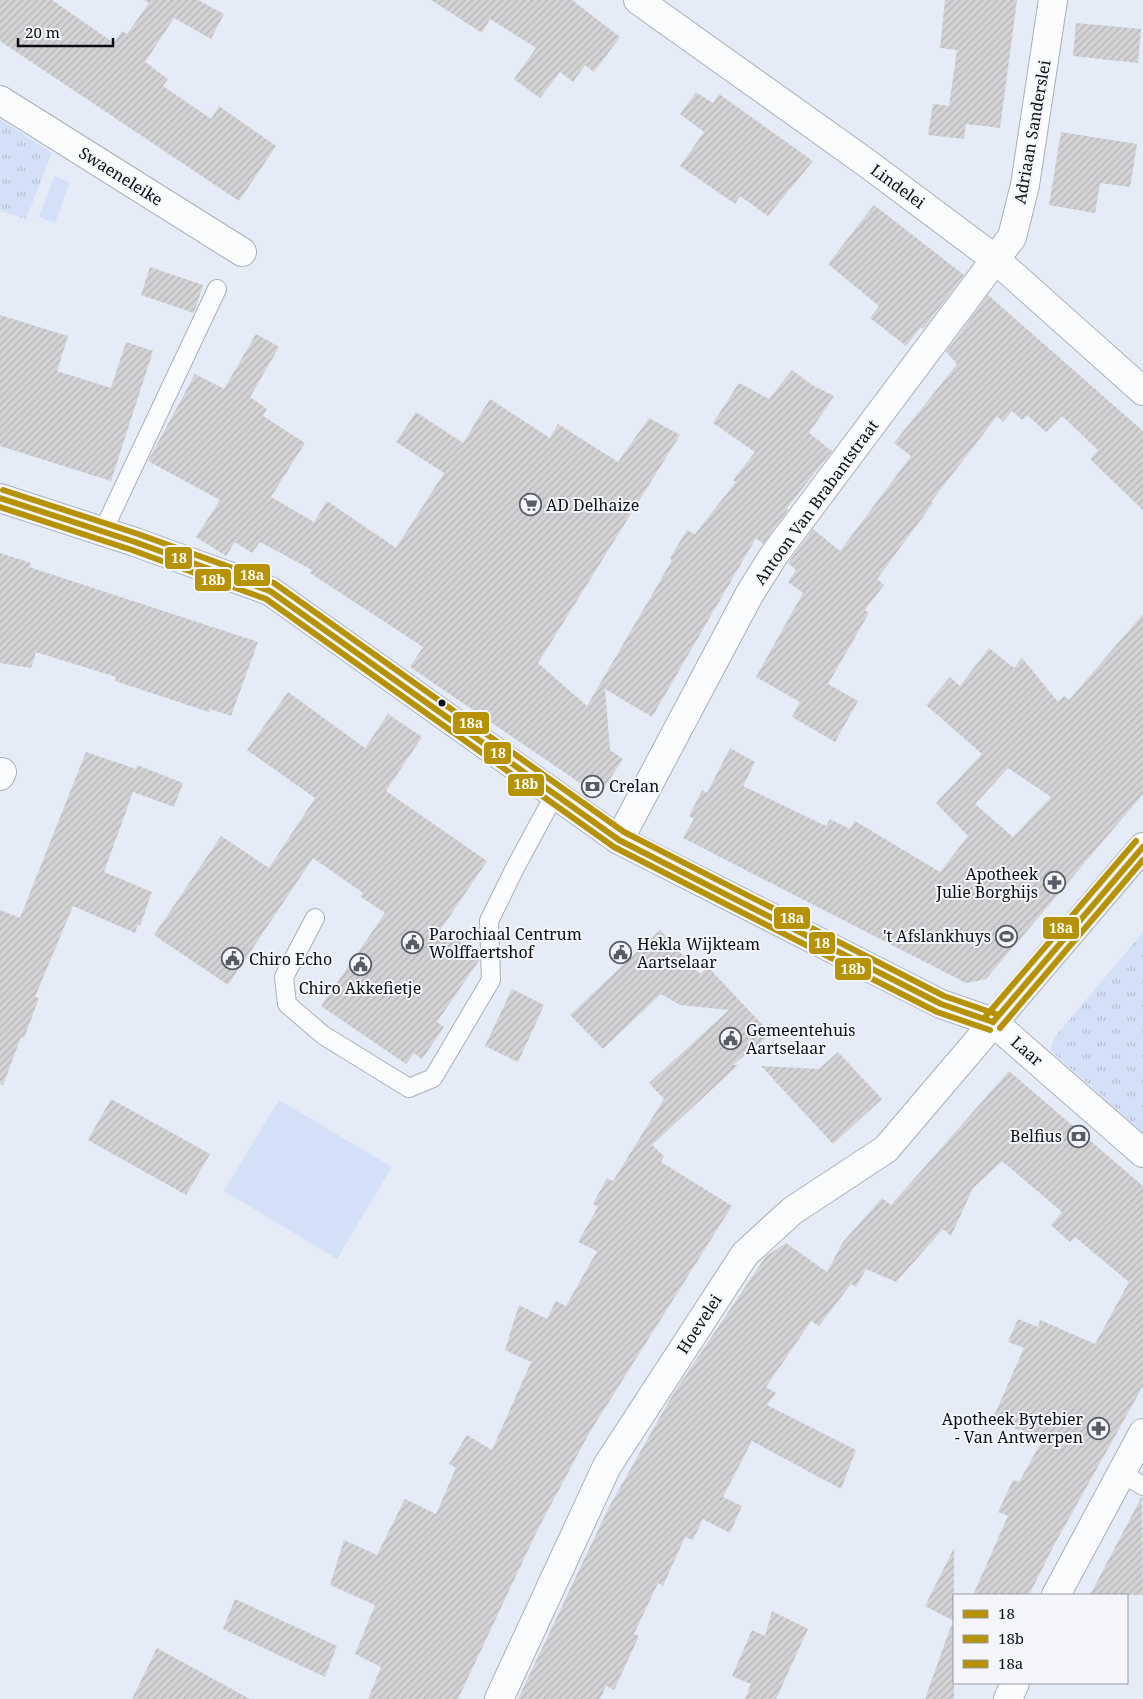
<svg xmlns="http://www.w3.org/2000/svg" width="1143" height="1699" font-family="'Noto Serif',serif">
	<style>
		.grass { fill: url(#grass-tufts) }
		.garden { fill: #d4e0f8 }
		.building { fill: url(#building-hatch); fill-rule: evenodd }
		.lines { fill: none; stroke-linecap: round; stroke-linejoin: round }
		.service-casing { stroke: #aaafb7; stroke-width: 20 }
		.minor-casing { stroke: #aaafb7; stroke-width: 30 }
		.tertiary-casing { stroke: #aaafb7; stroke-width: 30 }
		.service { stroke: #fbfcfe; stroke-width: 18 }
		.minor { stroke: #fbfcfe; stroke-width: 28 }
		.tertiary { stroke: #fbfcfe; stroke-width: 28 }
		.bus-1-casing { stroke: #f4f6fb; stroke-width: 10 }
		.bus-2-casing { stroke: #f4f6fb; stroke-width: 10 }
		.bus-3-casing { stroke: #f4f6fb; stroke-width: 10 }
		.bus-1 { stroke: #b69306; stroke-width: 6 }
		.bus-2 { stroke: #b69306; stroke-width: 6 }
		.bus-3 { stroke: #b69306; stroke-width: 6 }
		.bus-dot { fill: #0b0e15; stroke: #f4f6fb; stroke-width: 2 }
		.labels { text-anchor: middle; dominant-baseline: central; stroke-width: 4; stroke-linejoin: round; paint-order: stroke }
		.street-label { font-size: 16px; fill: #0b0e15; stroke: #f4f6fb }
		.poi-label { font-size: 16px; fill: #0b0e15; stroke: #f4f6fb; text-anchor: start }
		.line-badge { stroke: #f4f6fb; stroke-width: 2 }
		.badge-label { font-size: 14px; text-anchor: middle; font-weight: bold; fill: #fff }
	</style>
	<defs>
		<pattern id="grass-tufts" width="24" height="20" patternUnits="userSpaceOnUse" patternTransform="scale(1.25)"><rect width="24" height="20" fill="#d4e0f8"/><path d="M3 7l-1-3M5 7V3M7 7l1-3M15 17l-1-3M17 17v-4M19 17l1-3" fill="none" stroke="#b5bfd4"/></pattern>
		<pattern id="building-hatch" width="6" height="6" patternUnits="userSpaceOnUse" patternTransform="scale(1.25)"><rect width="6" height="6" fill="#d3d2d4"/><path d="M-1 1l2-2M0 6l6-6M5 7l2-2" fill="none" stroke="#b4b3b5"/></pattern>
	</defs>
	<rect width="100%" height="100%" fill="#e6ecf7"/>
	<g class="grass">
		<polygon points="0,119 52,153 26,219 0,211"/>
		<polygon points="1143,932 1143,1132 1050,1050 1054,1038"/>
	</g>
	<g class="garden">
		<polygon points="54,176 70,182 55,223 39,217"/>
		<polygon points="279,1100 392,1167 337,1259 224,1191"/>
	</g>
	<g class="building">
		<polygon points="0,0 52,0 114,43 122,31 127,34 149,3 143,0 198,0 224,14 211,39 174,18 145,62 168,79 163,86 211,119 219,106 276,146 239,201 0,41"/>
		<polygon points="431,0 572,0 620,37 594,72 585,65 573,82 560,72 540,98 514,79 536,48 490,19 482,33"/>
		<polygon points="945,0 1017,0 1000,128 966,124 964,139 928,135 933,104 949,106 957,50 940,48"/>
		<polygon points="1076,23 1141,29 1138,63 1073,56"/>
		<polygon points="696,92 713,103 719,94 813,161 768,216 740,196 735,204 680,166 704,132 680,114"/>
		<polygon points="1061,132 1137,144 1130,187 1100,183 1095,213 1049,205"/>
		<polygon points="874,205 964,275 923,329 921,327 906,346 870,318 879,306 828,264"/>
		<polygon points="150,267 203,285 194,313 141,295"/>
		<polygon points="988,295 1143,431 1143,510 1090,459 1098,450 1062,416 1046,432 1027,415 1022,420 1012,411 1003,422 997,416 931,502 933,503 877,579 884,585 865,610 869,613 828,684 858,701 835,742 792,717 800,702 756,677 803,593 788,582 796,570 788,563 813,529 840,551 911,456 894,443 957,364 946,352"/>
		<polygon points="0,315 68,336 57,371 111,388 126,342 153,351 111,481 0,446"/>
		<polygon points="256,334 279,347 250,397 267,409 263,416 305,443 271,497 314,522 327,501 396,548 444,473 396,442 416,412 463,443 490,399 550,438 558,424 618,462 649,418 680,435 538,663 587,706 653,593 672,560 670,558 687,530 695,534 736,482 733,480 755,452 713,423 739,383 769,399 792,370 812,385 834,396 809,433 832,451 787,508 788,510 763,544 756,538 652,717 605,689 610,750 623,759 599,796 410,667 423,647 310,573 312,570 260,542 252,553 235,542 226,556 196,537 220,500 148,461 195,374 224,389"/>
		<polygon points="0,553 31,563 29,567 258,642 231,716 210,709 209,712 115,681 116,677 36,652 31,668 0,663"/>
		<path d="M1143,614v180l-157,185 -20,4 -283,-145 11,-19 -5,-3 13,-26 5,3 23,-45 25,14 -12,24 83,40 4,-7 20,10 5,-8 85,51 28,-36 -32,-33 46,-49 -56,-49 24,-28 10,9 29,-38 25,20 8,-10 36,44 6,-6 5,4zM1008,768l43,29 -38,40 -38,-33z"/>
		<polygon points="288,692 365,748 388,714 422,737 386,791 487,861 441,929 480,955 480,959 437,1022 444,1027 422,1059 414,1053 406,1064 321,1006 385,913 361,897 363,893 313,858 228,985 154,935 221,836 269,868 315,798 247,750"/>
		<polygon points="86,752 136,769 137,765 183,783 174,807 133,792 104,872 152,892 140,926 138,924 135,933 73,906 35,997 39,998 24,1038 21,1037 3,1085 0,1084 0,910 20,918"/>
		<polygon points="660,930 700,974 708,967 771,1034 733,1065 738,1065 652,1145 664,1156 661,1162 732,1206 588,1435 538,1529 458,1699 368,1699 381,1667 355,1654 375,1605 330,1585 344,1540 377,1555 405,1499 436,1514 456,1468 449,1464 467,1435 492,1450 531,1362 505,1350 519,1305 547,1319 556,1301 566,1306 597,1251 578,1242 598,1207 593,1204 607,1178 613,1181 664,1099 649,1083 729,1010 680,1005 661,994 603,1049 570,1015"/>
		<polygon points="512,989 544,1005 518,1062 485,1046"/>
		<polygon points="838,1052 882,1099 833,1144 761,1066 819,1069"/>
		<polygon points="1009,1071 1143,1186 1143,1386 1053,1547 1029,1595 973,1595 1008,1516 998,1512 1013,1480 1019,1482 1042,1441 993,1418 1024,1348 1008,1342 1018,1319 1038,1327 1040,1320 1095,1344 1129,1282 1075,1237 1070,1242 1051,1225 1062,1212 1002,1161 973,1188 951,1236 943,1229 896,1282 866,1269 856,1287 851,1284 819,1326 811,1321 766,1387 776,1393 767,1405 856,1450 841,1489 752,1441 723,1497 742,1506 730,1533 703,1519 693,1540 685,1537 663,1586 658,1583 634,1634 639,1636 614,1690 606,1686 600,1699 518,1699 609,1507 673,1394 766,1256 786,1243 827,1272 843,1242 882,1198 891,1205"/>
		<polygon points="111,1099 210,1154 186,1195 88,1140"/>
		<polygon points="1142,1496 1143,1595 1090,1595"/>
		<polygon points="954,1548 954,1621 925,1606"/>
		<polygon points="235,1599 337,1646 325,1677 223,1629"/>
		<polygon points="772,1611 808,1629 776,1699 745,1699 751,1684 732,1676 752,1630 765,1636"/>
		<polygon points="951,1626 954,1627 954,1699 925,1699"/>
		<polygon points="157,1648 250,1699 132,1699"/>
	</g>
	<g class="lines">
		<defs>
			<g id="service">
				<polyline points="103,531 217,289"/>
				<polyline points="315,918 284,977 287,1004 323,1035 409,1088 433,1078 491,980 489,921 515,868 555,794"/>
				<polyline points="1121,1473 1143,1486"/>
			</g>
			<g id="minor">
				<polyline points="638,0 868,164 995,259 1143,391"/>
				<polyline points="0,100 242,252"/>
				<polyline points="0,776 2,772"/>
				<polyline points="619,840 749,595 774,555 1012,237 1025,185 1053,0"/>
				<polyline points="993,1022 1143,1153"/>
				<polyline points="1056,1595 1143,1433"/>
				<polyline points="1008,1699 1015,1683"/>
			</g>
			<g id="tertiary">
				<polyline points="0,498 135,542 270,591 619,840 941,1004 993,1022"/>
				<polyline points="499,1699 607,1466 745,1254 792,1211 886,1149 1143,847"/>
			</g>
		</defs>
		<use href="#service" class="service-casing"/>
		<use href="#minor" class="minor-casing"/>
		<use href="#tertiary" class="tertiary-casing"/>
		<use href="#service" class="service"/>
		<use href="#minor" class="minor"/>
		<use href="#tertiary" class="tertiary"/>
		<defs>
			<g id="bus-1">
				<polyline points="0,498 135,542 270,591 619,840 941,1004 993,1022"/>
				<polyline points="993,1022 1143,847"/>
			</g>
			<g id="bus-2">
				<polyline points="0,507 132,550 266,599 614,847 937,1012 990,1030"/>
				<polyline points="1000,1028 1143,860"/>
			</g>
			<g id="bus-3">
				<polyline points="3,490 138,534 274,583 624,832 944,996 996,1014"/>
				<polyline points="986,1016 1136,841"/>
			</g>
		</defs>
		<use href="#bus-1" class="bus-1-casing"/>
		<use href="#bus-2" class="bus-2-casing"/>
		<use href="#bus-3" class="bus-3-casing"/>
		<use href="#bus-1" class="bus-1"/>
		<use href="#bus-2" class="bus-2"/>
		<use href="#bus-3" class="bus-3"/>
	</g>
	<defs>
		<symbol id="supermarket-ring" viewBox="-11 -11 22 22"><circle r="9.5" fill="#f4f6fb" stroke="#585c64" stroke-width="1.5"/><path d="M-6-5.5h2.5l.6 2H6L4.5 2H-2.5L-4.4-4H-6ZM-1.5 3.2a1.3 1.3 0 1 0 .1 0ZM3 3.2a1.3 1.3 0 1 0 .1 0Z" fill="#585c64"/></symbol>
		<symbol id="bank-ring" viewBox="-11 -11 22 22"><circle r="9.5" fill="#f4f6fb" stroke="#585c64" stroke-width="1.5"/><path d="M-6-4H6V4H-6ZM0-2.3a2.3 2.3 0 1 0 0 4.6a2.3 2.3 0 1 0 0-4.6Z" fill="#585c64"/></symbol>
		<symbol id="pharmacy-ring" viewBox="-11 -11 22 22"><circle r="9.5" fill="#f4f6fb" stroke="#585c64" stroke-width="1.5"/><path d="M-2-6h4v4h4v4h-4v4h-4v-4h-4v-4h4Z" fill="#585c64"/></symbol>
		<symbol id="stadium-ring" viewBox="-11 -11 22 22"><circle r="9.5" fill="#f4f6fb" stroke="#585c64" stroke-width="1.5"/><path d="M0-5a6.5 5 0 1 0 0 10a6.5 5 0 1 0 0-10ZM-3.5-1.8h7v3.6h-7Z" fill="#585c64"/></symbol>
		<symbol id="civic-ring" viewBox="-11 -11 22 22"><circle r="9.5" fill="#f4f6fb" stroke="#585c64" stroke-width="1.5"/><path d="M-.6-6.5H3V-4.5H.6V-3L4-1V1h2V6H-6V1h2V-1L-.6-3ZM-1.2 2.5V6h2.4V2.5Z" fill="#585c64"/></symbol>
	</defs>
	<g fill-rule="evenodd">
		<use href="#supermarket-ring" x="518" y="492" width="25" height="25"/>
		<use href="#bank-ring" x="580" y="774" width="25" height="25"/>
		<use href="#pharmacy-ring" x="1042" y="870" width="25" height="25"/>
		<use href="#stadium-ring" x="994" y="924" width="25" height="25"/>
		<use href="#civic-ring" x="400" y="930" width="25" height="25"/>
		<use href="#civic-ring" x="608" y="940" width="25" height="25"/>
		<use href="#civic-ring" x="220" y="946" width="25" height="25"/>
		<use href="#civic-ring" x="348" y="952" width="25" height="25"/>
		<use href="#civic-ring" x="718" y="1026" width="25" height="25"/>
		<use href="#bank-ring" x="1066" y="1124" width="25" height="25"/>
		<use href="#pharmacy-ring" x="1086" y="1416" width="25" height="25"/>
	</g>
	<circle class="bus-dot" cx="442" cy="703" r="4.5"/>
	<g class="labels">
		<g class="street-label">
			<text transform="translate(1032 132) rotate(-80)">Adriaan Sanderslei</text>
			<text transform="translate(121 176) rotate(32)">Swaeneleike</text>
			<text transform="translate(898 186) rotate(36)">Lindelei</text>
			<text transform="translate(816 502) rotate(-54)">Antoon Van Brabantstraat</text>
			<text transform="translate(1027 1051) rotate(41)">Laar</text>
			<text transform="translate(699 1324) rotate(-57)">Hoevelei</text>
		</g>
		<g class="poi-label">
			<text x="546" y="505">AD Delhaize</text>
			<text x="609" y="786">Crelan</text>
			<text x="1038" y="874" text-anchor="end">Apotheek<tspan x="1038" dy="18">Julie Borghijs</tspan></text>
			<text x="429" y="934">Parochiaal Centrum<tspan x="429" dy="18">Wolffaertshof</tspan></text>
			<text x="991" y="936" text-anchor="end">'t Afslankhuys</text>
			<text x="637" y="944">Hekla Wijkteam<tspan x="637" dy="18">Aartselaar</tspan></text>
			<text x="249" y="959">Chiro Echo</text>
			<text x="360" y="988" text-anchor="middle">Chiro Akkefietje</text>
			<text x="746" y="1030">Gemeentehuis<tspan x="746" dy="18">Aartselaar</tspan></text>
			<text x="1062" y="1136" text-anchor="end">Belfius</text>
			<text x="1083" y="1419" text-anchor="end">Apotheek Bytebier<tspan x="1083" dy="18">- Van Antwerpen</tspan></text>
		</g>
	</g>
	<g class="line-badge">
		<rect x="164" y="546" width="29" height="24" rx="5" fill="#b69306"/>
		<rect x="233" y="563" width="38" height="24" rx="5" fill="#b69306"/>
		<rect x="194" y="568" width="38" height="24" rx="5" fill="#b69306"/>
		<rect x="452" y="711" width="38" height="24" rx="5" fill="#b69306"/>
		<rect x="483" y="741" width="29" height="24" rx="5" fill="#b69306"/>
		<rect x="507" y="773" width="38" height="24" rx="5" fill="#b69306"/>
		<rect x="773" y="906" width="38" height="24" rx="5" fill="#b69306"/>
		<rect x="1042" y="916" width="38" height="24" rx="5" fill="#b69306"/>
		<rect x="808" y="931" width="28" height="24" rx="5" fill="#b69306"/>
		<rect x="834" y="957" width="38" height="24" rx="5" fill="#b69306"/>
	</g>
	<g class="badge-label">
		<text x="179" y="563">18</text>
		<text x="252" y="580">18a</text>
		<text x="213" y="585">18b</text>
		<text x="471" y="728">18a</text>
		<text x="498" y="758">18</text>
		<text x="526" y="789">18b</text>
		<text x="792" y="923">18a</text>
		<text x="1061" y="933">18a</text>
		<text x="822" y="948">18</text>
		<text x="853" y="974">18b</text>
	</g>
	<rect x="953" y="1594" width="175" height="90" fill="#f4f6fb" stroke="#97999f"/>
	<rect x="963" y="1610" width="25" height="8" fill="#b69306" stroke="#97999f"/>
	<text x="998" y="1619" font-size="15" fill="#0b0e15">18</text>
	<rect x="963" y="1635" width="25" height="8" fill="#b69306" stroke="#97999f"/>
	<text x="998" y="1644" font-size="15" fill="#0b0e15">18b</text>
	<rect x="963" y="1660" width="25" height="8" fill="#b69306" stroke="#97999f"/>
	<text x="998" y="1669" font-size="15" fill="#0b0e15">18a</text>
	<path d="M18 38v8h95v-8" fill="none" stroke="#0b0e15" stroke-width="2.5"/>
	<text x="25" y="38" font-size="15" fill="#0b0e15" stroke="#f4f6fb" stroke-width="4" paint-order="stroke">20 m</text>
</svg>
